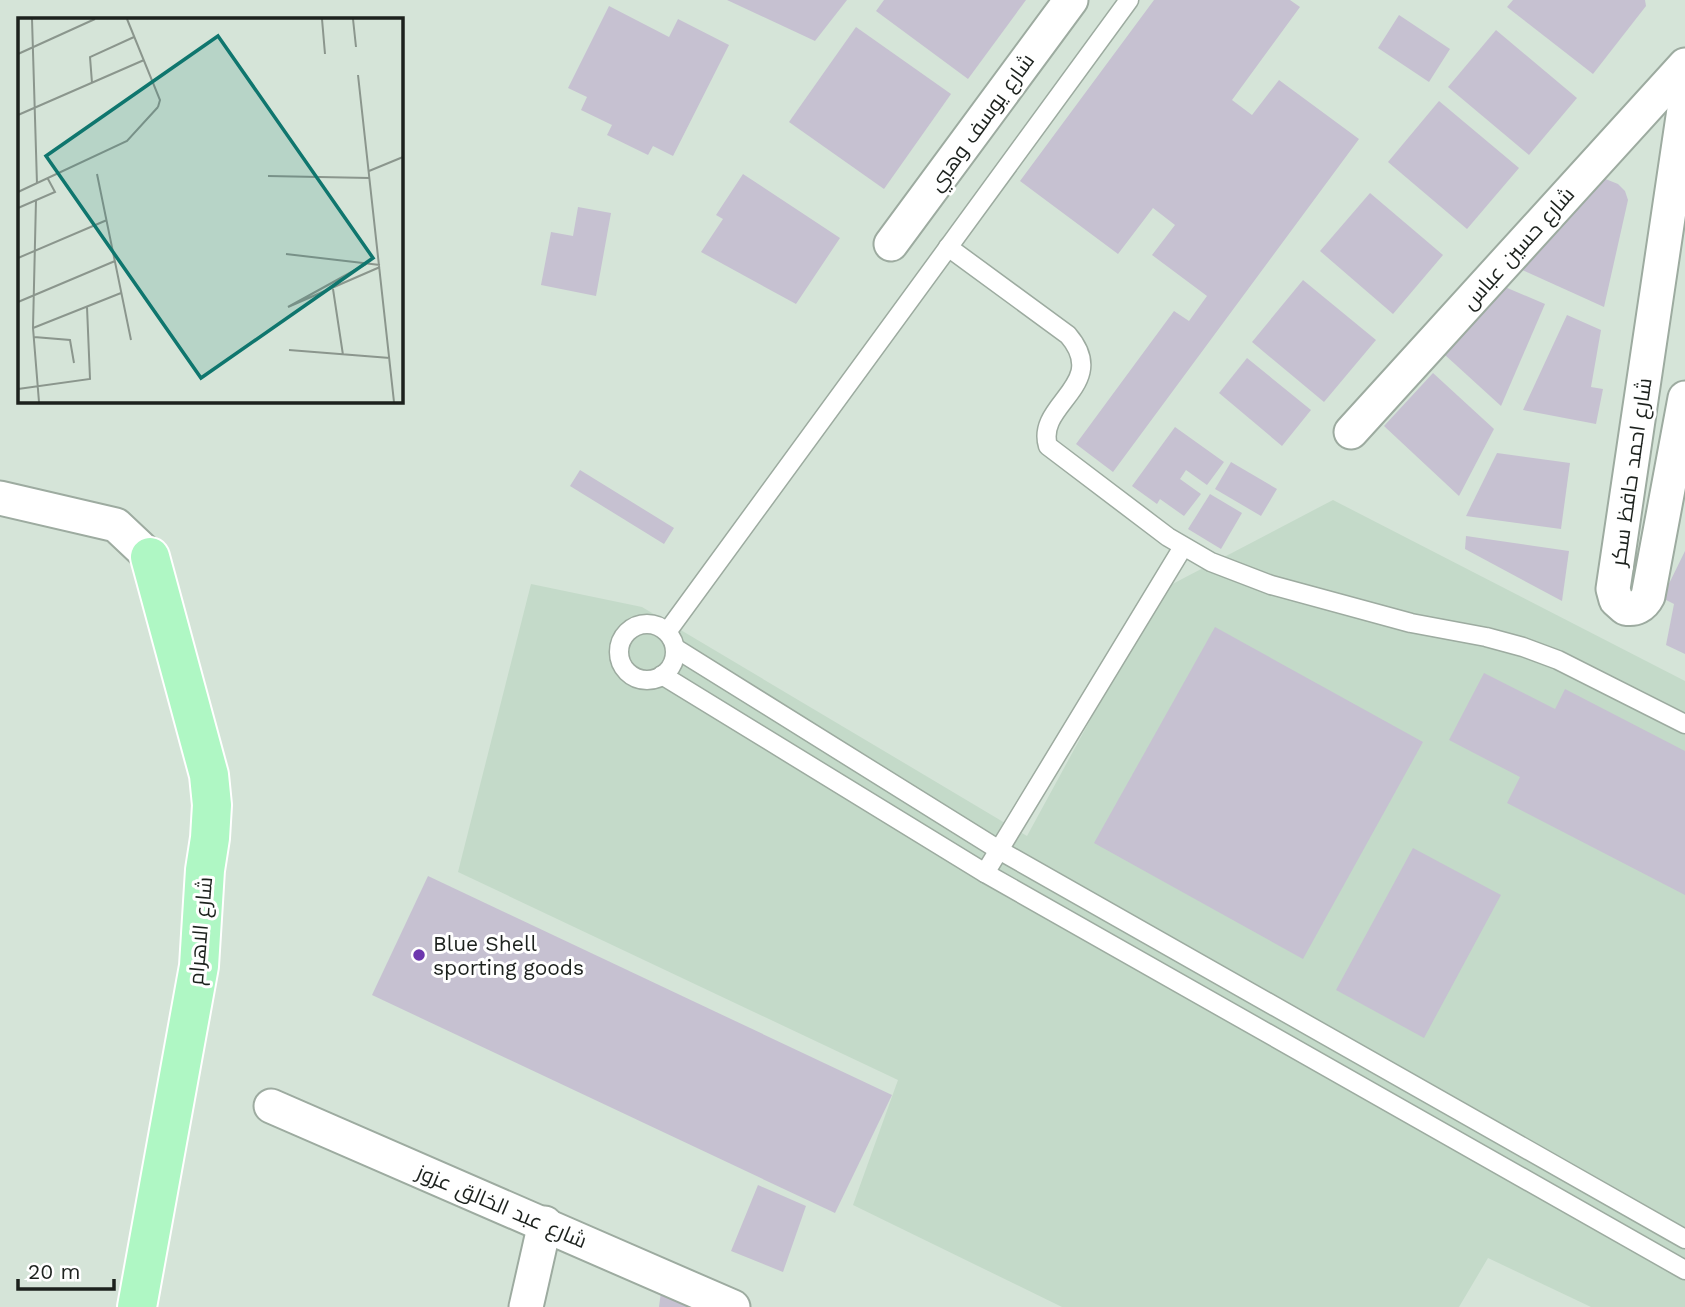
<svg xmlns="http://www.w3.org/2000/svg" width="1685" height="1307" font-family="'Work Sans',Cairo,sans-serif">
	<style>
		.built { fill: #c4dac9 }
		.building { fill: #c6c1d1 }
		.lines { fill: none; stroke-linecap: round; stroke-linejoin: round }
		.lane-casing { stroke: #9daba0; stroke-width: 21 }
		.street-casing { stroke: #9daba0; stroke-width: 37 }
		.primary-casing { stroke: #fff; stroke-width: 42 }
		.lane { stroke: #fff; stroke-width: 18 }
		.street { stroke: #fff; stroke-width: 33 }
		.primary { stroke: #aff7c4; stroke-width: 38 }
		.poi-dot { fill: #6d37ae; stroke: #fff; stroke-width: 2.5 }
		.labels { text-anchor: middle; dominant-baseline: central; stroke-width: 6; stroke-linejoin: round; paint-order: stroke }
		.street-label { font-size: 21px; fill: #1c211d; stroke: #fff }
		.poi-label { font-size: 21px; fill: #1c211d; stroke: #fff; text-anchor: start }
		.inset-road { fill: none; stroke: #8b968d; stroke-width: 2 }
		.view { fill: #0f766e; fill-opacity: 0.15; stroke: #0f766e; stroke-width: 3.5 }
		.inset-edge { fill: none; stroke: #1c211d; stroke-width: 3.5 }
	</style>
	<rect width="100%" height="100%" fill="#d5e4d8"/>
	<polygon class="built" points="1333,500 1685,681 1685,1307 1591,1307 1488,1258 1459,1307 1062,1307 853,1205 898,1080 458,872 531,584 642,607 1027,836 1161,590"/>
	<g class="building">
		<polygon points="727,0 847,0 815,41"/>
		<polygon points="884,0 1026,0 968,79 876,11"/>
		<polygon points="1154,0 1290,0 1300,7 1232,100 1252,115 1279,80 1359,139 1113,472 1076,444 1174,311 1189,321 1207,296 1152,255 1175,225 1153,208 1118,254 1020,181"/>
		<polygon points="1513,0 1645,0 1646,6 1593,74 1507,7"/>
		<polygon points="609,6 669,37 678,19 729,45 673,156 653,146 648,155 607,135 612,125 581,110 587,97 568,88"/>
		<polygon points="1399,15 1450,49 1429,82 1378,48"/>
		<polygon points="856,27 951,94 884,189 789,122"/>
		<polygon points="1496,30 1577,98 1529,155 1448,87"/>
		<polygon points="1439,101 1519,168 1467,229 1388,162"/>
		<polygon points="743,174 840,238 796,304 701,252 723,219 716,215"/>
		<polygon points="1603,178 1618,184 1625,191 1628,200 1604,307 1520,269"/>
		<polygon points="1370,193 1443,255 1393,314 1320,251"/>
		<polygon points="578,207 611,213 596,296 541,285 551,232 573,236"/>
		<polygon points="1303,280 1376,340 1324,402 1252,342"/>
		<polygon points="1505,287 1545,304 1501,406 1445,355"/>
		<polygon points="1567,315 1601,330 1591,387 1603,389 1596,424 1523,410"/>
		<polygon points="1247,358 1311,410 1282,446 1219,393"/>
		<polygon points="1433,373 1494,429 1459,496 1384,426"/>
		<polygon points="1175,427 1224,462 1207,485 1186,470 1180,479 1201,494 1184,516 1160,499 1157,504 1132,486"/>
		<polygon points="1497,453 1570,463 1561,529 1466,516"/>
		<polygon points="1231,462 1277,489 1261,516 1215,489"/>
		<polygon points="580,470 674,528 664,544 570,486"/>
		<polygon points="1210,494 1242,513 1221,549 1188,529"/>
		<polygon points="1466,536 1569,551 1562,601 1465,549"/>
		<polygon points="1685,551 1685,654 1666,645 1674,604 1662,598"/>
		<polygon points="1215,627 1423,742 1303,959 1094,843"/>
		<polygon points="1484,673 1555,709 1565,689 1685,751 1685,895 1507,803 1520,777 1449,740"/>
		<polygon points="1413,848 1501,895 1424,1038 1336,990"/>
		<polygon points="428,876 892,1095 835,1213 372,995"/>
		<polygon points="758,1185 806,1206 783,1272 731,1251"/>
		<polygon points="662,1284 705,1307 659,1307"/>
	</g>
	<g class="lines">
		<defs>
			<g id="lane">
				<path d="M948,247l120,88c43,50 -33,69 -20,111l120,91 43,25 60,23 140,38 75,14 37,10 35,13 127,64"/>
				<circle cx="647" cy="652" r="28"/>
				<polyline points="667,632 1129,0"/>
				<polyline points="675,648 999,850 1685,1239"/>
				<polyline points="662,675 985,873 1685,1270"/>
				<polyline points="985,873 1183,547"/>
			</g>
			<g id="street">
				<path d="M1685,103l-72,486 3,11 9,8c10,2 18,-2 23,-12l37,-198"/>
				<polyline points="891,244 1071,0"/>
				<polyline points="1351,432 1685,65"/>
				<polyline points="0,498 116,525 150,557"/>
				<polyline points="271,1106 733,1307"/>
				<polyline points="526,1307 545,1223"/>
			</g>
			<polyline id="primary" points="137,1307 199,966 205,870 210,838 212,805 209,775 150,557"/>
		</defs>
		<use href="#lane" class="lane-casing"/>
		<use href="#street" class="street-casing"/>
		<use href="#primary" class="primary-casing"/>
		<use href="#lane" class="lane"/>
		<use href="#street" class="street"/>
		<use href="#primary" class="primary"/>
	</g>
	<circle class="poi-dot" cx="419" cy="955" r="7"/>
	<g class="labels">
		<g class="street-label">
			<text transform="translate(981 122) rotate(-54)">شارع يوسف وهبي</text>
			<text transform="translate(1518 248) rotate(-48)">شارع حسين عباس</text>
			<text transform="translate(1631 472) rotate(-82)">شارع احمد حافظ سكر</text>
			<text transform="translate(200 931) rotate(-85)">شارع الاهرام</text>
			<text transform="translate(502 1206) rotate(23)">شارع عبد الخالق عزوز</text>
		</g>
		<g class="poi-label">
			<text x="433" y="943">Blue Shell<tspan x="433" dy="24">sporting goods</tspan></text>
		</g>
	</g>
	<g transform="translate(18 18)">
		<rect width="385" height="385" fill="#d5e4d8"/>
		<path class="inset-road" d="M14,1l5,165M109,1l33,81 -2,7M304,1l3,35M335,1l3,28M0,36l77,-35M340,57l36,327M74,65l-2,-26 44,-20M0,97l126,-55M351,153l34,-14M79,156l34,166M250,158l102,2M0,174l109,-51 31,-34M18,182l-3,128 6,74M0,190l37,-16 -7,-13M268,236l94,11M0,240l89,-38M348,246l-78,43 92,-40M315,271l10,66M0,284l97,-41M15,310l88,-35M16,319l36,3 4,23M271,332l101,8M0,371l72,-10 -3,-72"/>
		<path class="view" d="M200,18l155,222 -172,120 -155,-222z"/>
		<rect width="385" height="385" class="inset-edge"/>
	</g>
	<path d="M18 1279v10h96v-10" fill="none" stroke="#1c211d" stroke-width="3.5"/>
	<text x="28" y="1279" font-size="21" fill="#1c211d" stroke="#ffffff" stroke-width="5" paint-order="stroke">20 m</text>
</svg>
